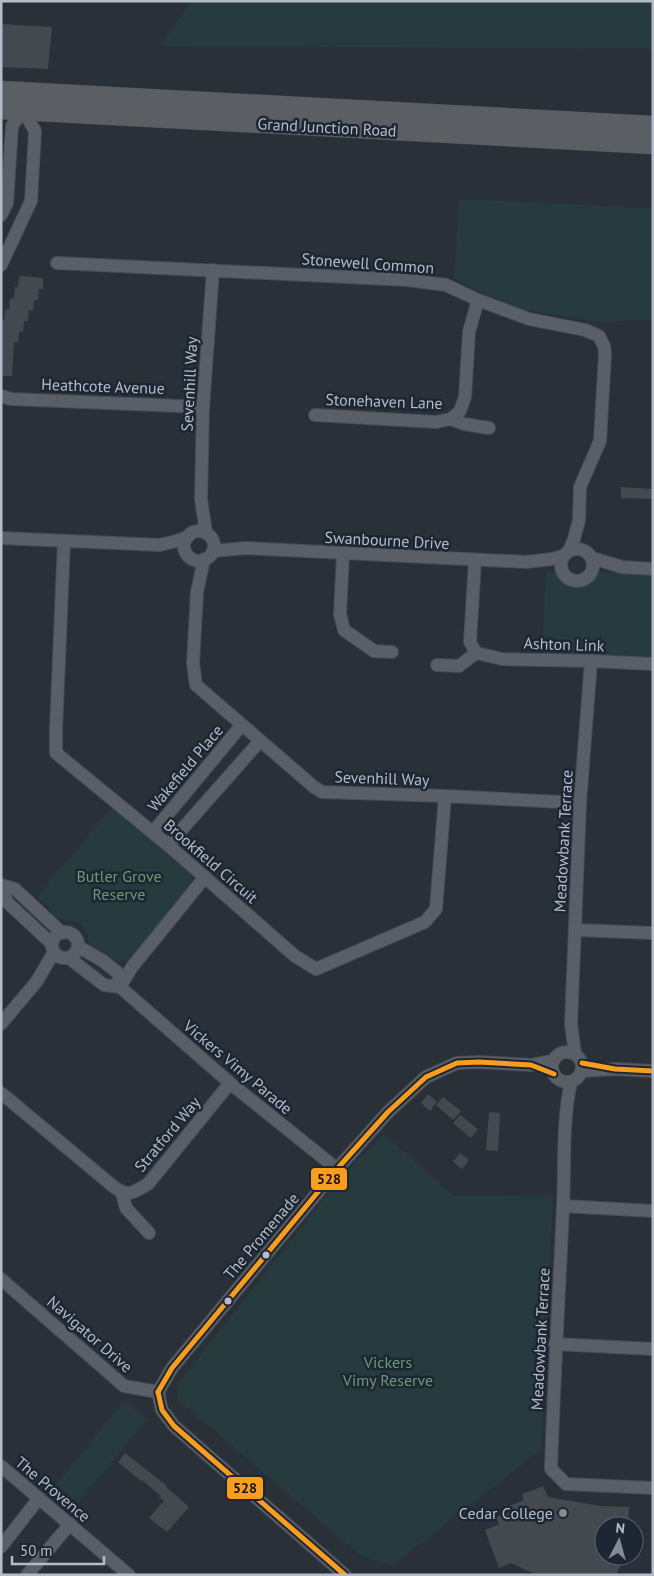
<svg xmlns="http://www.w3.org/2000/svg" width="654" height="1576" font-family="'PT Sans',sans-serif">
	<style>
		.green { fill: #273a3e }
		.building { fill: #444950 }
		.lines { fill: none; stroke-linecap: round; stroke-linejoin: round }
		.minor-casing { stroke: #484c53; stroke-width: 14 }
		.trunk-casing { stroke: #474c53; stroke-width: 21 }
		.minor { stroke: #5a5e66; stroke-width: 12 }
		.trunk { stroke: #5b5f64; stroke-width: 20 }
		.bus-1-casing { stroke: #1d2633; stroke-width: 9 }
		.bus-1 { stroke: #f99d1e; stroke-width: 5 }
		.bus-dot { fill: #b4bcc9; stroke: #1d2633; stroke-width: 2 }
		.poi-dot { fill: #848b96; stroke: #1d2633; stroke-width: 2 }
		.labels { text-anchor: middle; dominant-baseline: central; stroke-width: 5; stroke-linejoin: round; paint-order: stroke }
		.street-label { font-size: 16px; fill: #b4bcc9; stroke: #1d2633 }
		.park-label { font-size: 16px; fill: #6b9a76; stroke: #1d2633 }
		.poi-label { font-size: 16px; fill: #b4bcc9; stroke: #1d2633; text-anchor: end }
		.line-badge { stroke: #1d2633; stroke-width: 2 }
		.pale-badge-label { font-size: 14px; text-anchor: middle; font-weight: bold; fill: #111 }
	</style>
	<rect width="100%" height="100%" fill="#2a3038"/>
	<g class="green">
		<polygon points="191,1 653,1 653,49 160,46"/>
		<polygon points="459,199 653,208 653,320 599,322 518,309 454,279"/>
		<path d="M546,570c4,1 9,2 12,4 9,7 14,14 26,10 7,-2 10,-10 17,-12l52,2v86l-111,-6z"/>
		<path d="M113,806l77,65 2,9 -3,8 -60,71c-12,6 -19,0 -28,-8l-7,1c-8,-8 -4,-21 -14,-28 -9,-6 -19,-3 -28,-8l-1,-7 -14,-12z"/>
		<polygon points="384,1134 454,1196 553,1195 541,1450 391,1566 360,1555 177,1399 177,1384 343,1175"/>
		<polygon points="124,1400 147,1419 78,1503 56,1485"/>
	</g>
	<g class="building">
		<polygon points="1,24 52,27 48,69 1,67"/>
		<polygon points="22,276 43,278 43,289 39,289 38,300 34,300 33,311 29,310 28,321 24,321 23,332 19,332 18,342 14,342 12,376 1,376 2,320 4,320 5,310 9,309 10,299 14,298 15,287 18,287 19,277"/>
		<polygon points="621,487 653,489 653,499 621,498"/>
		<polygon points="428,1094 437,1102 430,1111 421,1103"/>
		<polygon points="443,1097 461,1111 453,1120 436,1105"/>
		<polygon points="489,1112 500,1113 498,1151 486,1150"/>
		<polygon points="460,1115 478,1129 471,1138 453,1123"/>
		<polygon points="460,1153 469,1160 462,1169 453,1162"/>
		<polygon points="125,1453 167,1486 166,1487 189,1507 167,1532 149,1518 164,1501 159,1497 161,1496 142,1480 141,1481 118,1462"/>
		<polygon points="543,1486 548,1497 601,1506 629,1507 628,1526 604,1526 604,1556 625,1556 616,1575 537,1575 511,1563 499,1568 485,1530 499,1524 496,1517 511,1512 509,1506 524,1500 522,1494"/>
	</g>
	<g class="lines">
		<defs>
			<g id="minor">
				<polyline points="1,215 7,203 12,126 23,110 35,131 31,201 1,265"/>
				<polyline points="57,263 408,280 446,285 478,300 529,319 585,330 599,336 604,346 605,354 600,441 580,487 579,520 574,539 569,551"/>
				<polyline points="1,396 11,399 203,407"/>
				<polyline points="315,415 436,422 451,419 460,411 465,397 469,332 478,300"/>
				<polyline points="451,419 464,424 489,428"/>
				<circle cx="199" cy="546" r="15"/>
				<polyline points="206,533 201,499 203,407 213,270"/>
				<polyline points="1,538 160,545 176,541 188,537"/>
				<polyline points="64,541 56,730 56,753 168,845 295,956 316,969 425,922 436,909 445,796"/>
				<circle cx="577" cy="565" r="16"/>
				<polyline points="213,551 246,548 526,562 552,559 563,556"/>
				<polyline points="343,554 340,614 344,630 374,651 392,652"/>
				<polyline points="592,558 622,567 653,569"/>
				<polyline points="204,559 197,592 193,663 196,685 314,787 322,792 445,796 580,803"/>
				<polyline points="475,560 470,642 476,653 502,659 591,661 653,664"/>
				<polyline points="437,665 459,666 476,653"/>
				<polyline points="153,832 241,726"/>
				<polyline points="168,845 260,741"/>
				<polyline points="1,885 15,889 62,933"/>
				<polyline points="1,887 7,902 52,944"/>
				<polyline points="575,930 653,933"/>
				<circle cx="65" cy="945" r="13"/>
				<polyline points="79,947 103,961 118,973 120,987"/>
				<polyline points="69,958 104,985 120,987 230,1083 337,1169"/>
				<polyline points="120,987 132,967 205,877"/>
				<polyline points="1,1024 37,981 54,952"/>
				<circle cx="567" cy="1067" r="15"/>
				<polyline points="575,1054 571,1024 580,803 591,661"/>
				<polyline points="582,1071 615,1069 653,1071"/>
				<path d="M571,1082c-9,40 -6,83 -8,125 -4,87 -9,174 -12,262l15,15 87,4"/>
				<path d="M1,1093l113,94c15,11 20,5 34,-3l82,-101"/>
				<polyline points="122,1193 126,1208 149,1233"/>
				<polyline points="563,1206 653,1211"/>
				<polyline points="1,1279 124,1386 158,1392"/>
				<polyline points="555,1344 653,1349"/>
				<polyline points="158,1392 172,1368 337,1169 388,1112 426,1077 457,1063 479,1062 531,1065 553,1061"/>
				<polyline points="158,1392 162,1410 174,1426 345,1575"/>
				<polyline points="1,1466 129,1575"/>
				<polyline points="1,1547 39,1498"/>
				<polyline points="27,1575 70,1524"/>
			</g>
			<g id="trunk">
				<polyline points="1,91 653,126"/>
				<polyline points="1,109 653,144"/>
			</g>
		</defs>
		<use href="#minor" class="minor-casing"/>
		<use href="#trunk" class="trunk-casing"/>
		<use href="#minor" class="minor"/>
		<use href="#trunk" class="trunk"/>
		<defs>
			<g id="bus-1">
				<polyline points="582,1063 615,1069 653,1071"/>
				<polyline points="158,1392 172,1368 337,1169 388,1112 426,1077 457,1063 479,1062 531,1065 554,1074"/>
				<polyline points="158,1392 162,1410 174,1426 345,1575"/>
			</g>
		</defs>
		<use href="#bus-1" class="bus-1-casing"/>
		<use href="#bus-1" class="bus-1"/>
	</g>
	<g class="bus-dot">
		<circle cx="266" cy="1255" r="4.5"/>
		<circle cx="228" cy="1301" r="4.5"/>
	</g>
	<circle class="poi-dot" cx="563" cy="1513" r="5"/>
	<g class="labels">
		<g class="street-label">
			<text transform="translate(327 127) rotate(3)">Grand Junction Road</text>
			<text transform="translate(368 263) rotate(4)">Stonewell Common</text>
			<text transform="translate(189 384) rotate(-87)">Sevenhill Way</text>
			<text transform="translate(103 386) rotate(2)">Heathcote Avenue</text>
			<text transform="translate(384 401) rotate(2)">Stonehaven Lane</text>
			<text transform="translate(387 540) rotate(3)">Swanbourne Drive</text>
			<text transform="translate(564 644) rotate(2)">Ashton Link</text>
			<text transform="translate(185 768) rotate(-50)">Wakefield Place</text>
			<text transform="translate(382 778) rotate(2)">Sevenhill Way</text>
			<text transform="translate(563 841) rotate(-87)">Meadowbank Terrace</text>
			<text transform="translate(211 861) rotate(41)">Brookfield Circuit</text>
			<text transform="translate(238 1067) rotate(40)">Vickers Vimy Parade</text>
			<text transform="translate(167 1134) rotate(-50)">Stratford Way</text>
			<text transform="translate(261 1236) rotate(-50)">The Promenade</text>
			<text transform="translate(90 1334) rotate(41)">Navigator Drive</text>
			<text transform="translate(540 1339) rotate(-87)">Meadowbank Terrace</text>
			<text transform="translate(53 1489) rotate(40)">The Provence</text>
		</g>
		<g class="park-label">
			<text x="119" y="876">Butler Grove<tspan x="119" dy="18">Reserve</tspan></text>
			<text x="388" y="1362">Vickers<tspan x="388" dy="18">Vimy Reserve</tspan></text>
		</g>
		<g class="poi-label">
			<text x="553" y="1513">Cedar College</text>
		</g>
	</g>
	<g class="line-badge">
		<rect x="310" y="1167" width="38" height="24" rx="5" fill="#f99d1e"/>
		<rect x="226" y="1476" width="38" height="24" rx="5" fill="#f99d1e"/>
	</g>
	<g class="pale-badge-label">
		<text x="329" y="1184">528</text>
		<text x="245" y="1493">528</text>
	</g>
	<rect width="654" height="1576" fill="none" stroke="#b4bcc9" stroke-width="5"/>
	<g transform="translate(619 1541) rotate(6)"><circle r="24" fill="#1d2633" stroke="#59626f"/>
	<path d="M0-4L9 19L0 12L-9 19Z" fill="#848b96"/>
	<text y="-8" font-size="14" font-weight="bold" text-anchor="middle" fill="#b4bcc9">N</text>
	</g>
	<path d="M12 1556v8h92v-8" fill="none" stroke="#b4bcc9" stroke-width="2.5"/>
	<text x="20" y="1556" font-size="15" fill="#b4bcc9" stroke="#1d2633" stroke-width="4" paint-order="stroke">50 m</text>
</svg>
